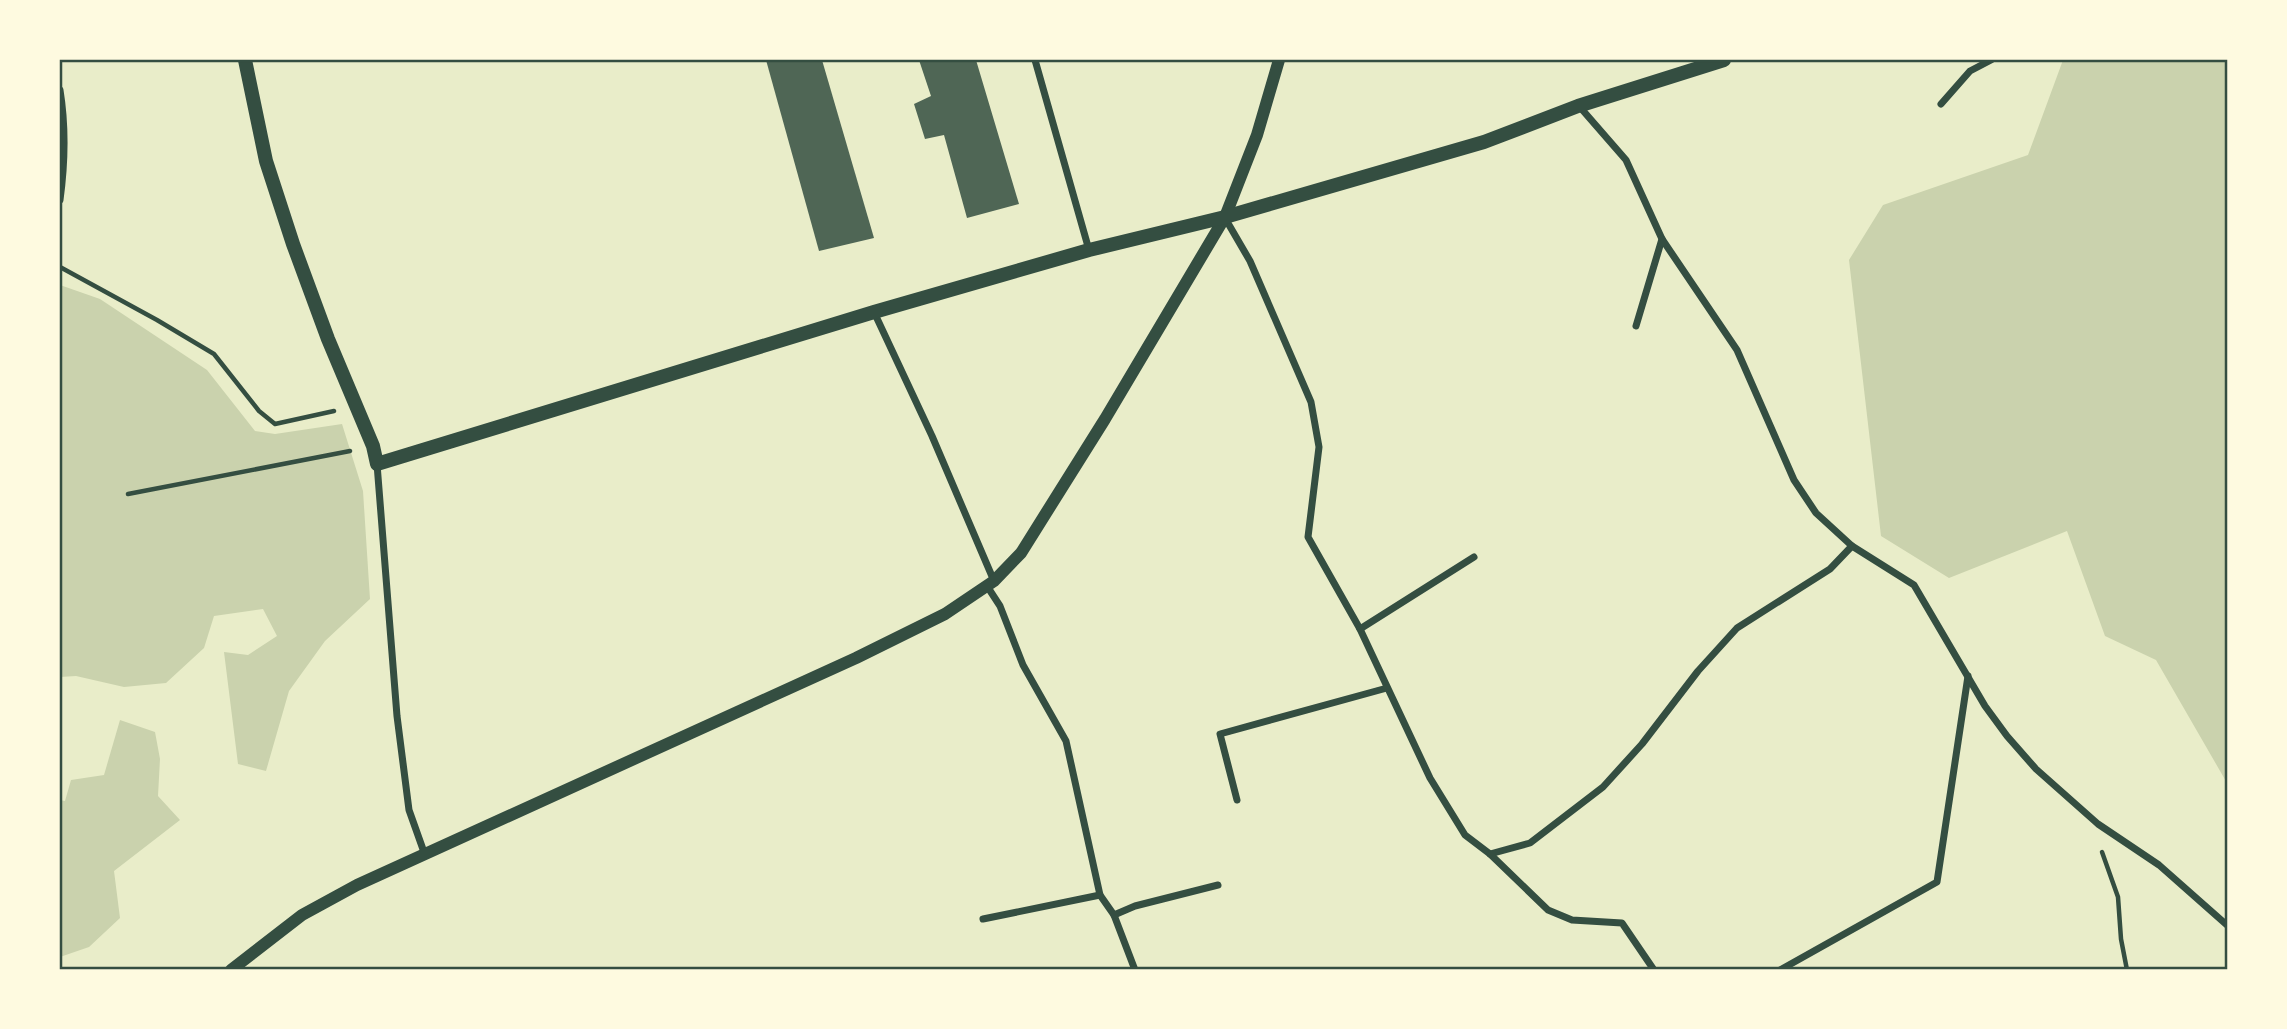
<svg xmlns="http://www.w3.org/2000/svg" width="2287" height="1029" font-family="Ubuntu,sans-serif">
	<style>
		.green { fill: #cad2ad }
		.building { fill: #4f6655 }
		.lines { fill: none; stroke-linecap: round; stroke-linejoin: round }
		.path { stroke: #344e41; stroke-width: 4.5 }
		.minor { stroke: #344e41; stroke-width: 7 }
		.tertiary { stroke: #344e41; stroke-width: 12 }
		.secondary { stroke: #344e41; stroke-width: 14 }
		.neatline { fill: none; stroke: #344e41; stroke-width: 2.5 }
	</style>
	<rect width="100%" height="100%" fill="#e9edc9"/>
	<g class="green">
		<polygon points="2063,60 2227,60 2227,783 2156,660 2105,636 2067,531 1949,578 1881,536 1849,260 1883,205 2028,155"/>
		<polygon points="60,285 100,299 207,370 255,431 275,434 342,424 363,491 370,599 325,641 289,691 266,771 238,764 224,652 248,655 277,636 263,609 214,616 204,648 166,683 124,687 76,676 60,677"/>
		<polygon points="120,720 155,732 160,759 158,796 180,820 114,871 120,918 89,947 60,957 60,800 65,801 71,780 104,775"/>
	</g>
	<g class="building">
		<polygon points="766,60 822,60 874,238 819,251"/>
		<polygon points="919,60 976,60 1019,204 967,218 944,135 925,139 914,104 931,96"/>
	</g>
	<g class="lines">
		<g class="path">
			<polyline points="60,267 157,320 214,354 259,411 275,424 334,411"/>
			<polyline points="128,494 350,451"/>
			<polyline points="2102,852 2118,897 2121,939 2127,970"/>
		</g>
		<g class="minor">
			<polyline points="1035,60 1089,250"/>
			<path d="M60,90c6,37 5,73 0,110"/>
			<polyline points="1941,104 1970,71 1991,60"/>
			<polyline points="1579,106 1626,160 1662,239 1737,350 1794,480 1816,513 1852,546 1914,585 1985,706 2007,736 2036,769 2098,824 2159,865 2228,926"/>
			<polyline points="1225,218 1250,261 1311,402 1319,447 1308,537 1360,629 1430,778 1465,835 1490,854 1548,910 1572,920 1622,923 1654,970"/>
			<polyline points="874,312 932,436 994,581"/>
			<polyline points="1636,326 1662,239"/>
			<polyline points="377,464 397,716 409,810 425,855"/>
			<polyline points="987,586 1000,606 1023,665 1066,741 1100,895 1114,915 1135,970"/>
			<polyline points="1360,629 1474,557"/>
			<polyline points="1237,800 1220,734 1387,688"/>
			<polyline points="1490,854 1530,843 1603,787 1642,744 1698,671 1737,628 1830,569 1852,546"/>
			<polyline points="1114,915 1135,906 1218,885"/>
			<polyline points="983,919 1100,895"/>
			<polyline points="1780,970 1937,882 1968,676"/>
		</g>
		<polyline class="tertiary" points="231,970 302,915 357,885 856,658 945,614 994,581 1021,553 1105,419 1225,217 1257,135 1279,60"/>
		<polyline class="secondary" points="245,60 266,161 293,244 328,339 373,446 377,464 874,312 1089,250 1225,217 1484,142 1578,106 1724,60"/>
	</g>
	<rect width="2287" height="1029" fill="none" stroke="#fefae0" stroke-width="122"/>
	<rect x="61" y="61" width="2165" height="907" class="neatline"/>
</svg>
